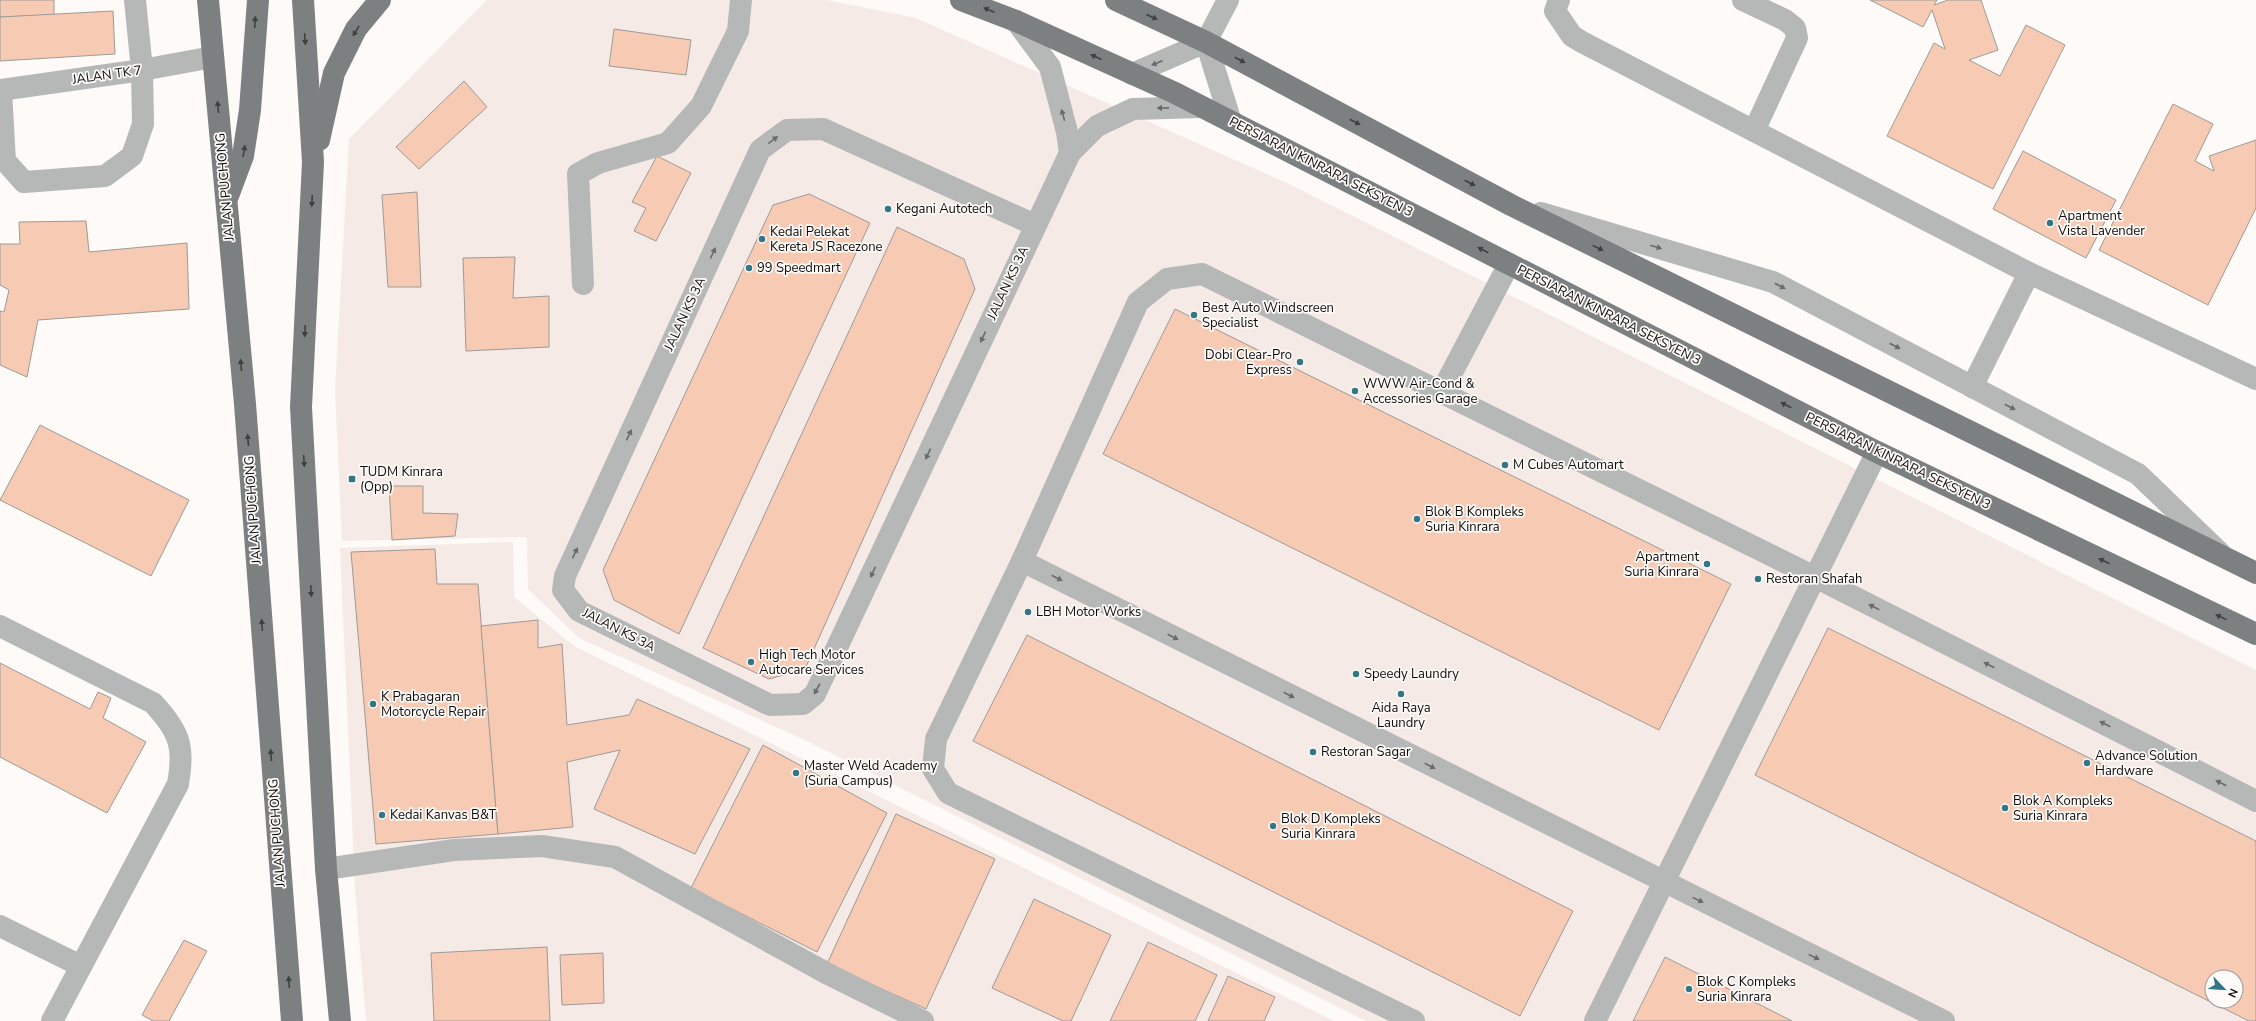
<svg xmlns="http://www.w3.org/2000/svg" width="2256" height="1021" font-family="'Nunito Sans',sans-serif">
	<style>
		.built { fill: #f6eae6; fill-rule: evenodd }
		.building { fill: #f7cab4; stroke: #9d9a99; fill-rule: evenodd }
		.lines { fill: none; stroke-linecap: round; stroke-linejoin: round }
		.minor { stroke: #b6b8b8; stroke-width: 22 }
		.major { stroke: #7d8080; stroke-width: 22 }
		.oneway { fill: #3f403f }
		.oneway2 { fill: #6a6a6a }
		.poi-dot { fill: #337787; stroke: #fdfaf8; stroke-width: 1.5 }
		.labels { text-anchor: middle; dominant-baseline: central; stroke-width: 3.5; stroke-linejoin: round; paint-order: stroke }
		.street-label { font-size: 13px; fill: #0c0b0a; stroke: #fdfaf8 }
		.poi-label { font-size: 13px; fill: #0c0b0a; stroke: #fdfaf8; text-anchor: start }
	</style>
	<rect width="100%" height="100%" fill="#fdfaf8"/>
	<g class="built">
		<path d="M487,0h340l89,18 373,166 967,486v351h-890l-559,-280 -228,-103 -51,-49 -1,-52 -185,4 -7,-151 14,-251zM2212,977h24v24h-24z"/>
		<polygon points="513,542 514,597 574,646 1334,1021 366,1021 355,889 340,548"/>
	</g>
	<g class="building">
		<polygon points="0,0 54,0 54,15 0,17"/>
		<polygon points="1870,0 1937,0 1934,5 1948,0 1981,0 1998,50 1969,60 2000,76 2026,25 2065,45 1993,189 1887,136 1934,43 1945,49 1932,10 1923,27"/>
		<polygon points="113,11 115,54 0,61 0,17"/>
		<polygon points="614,29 691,40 686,75 609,66"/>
		<polygon points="464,81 487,107 419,169 396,147"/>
		<polygon points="2173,104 2213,124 2195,161 2214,171 2209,156 2256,140 2256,208 2208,305 2099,250"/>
		<polygon points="2023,151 2116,200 2086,258 1993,209"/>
		<polygon points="657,156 691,173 656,241 634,231 646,208 632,202"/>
		<polygon points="417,192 421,287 388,287 382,195"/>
		<polygon points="809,194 870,223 679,634 614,600 603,570 773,205"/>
		<polygon points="86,221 89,252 187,243 189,309 38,320 27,377 0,365 0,311 4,312 9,290 0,285 0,244 20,244 19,222"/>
		<polygon points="897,227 964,259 975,289 805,669 769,679 703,648"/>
		<polygon points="515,257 513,298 549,296 549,347 466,351 463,258"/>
		<polygon points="1175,309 1731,584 1659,730 1103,454"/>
		<polygon points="40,425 189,500 151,576 0,500"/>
		<polygon points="389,486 423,486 423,513 458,514 455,536 392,540"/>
		<polygon points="435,549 437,584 478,584 498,834 376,844 351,552"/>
		<polygon points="538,620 538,648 562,644 567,725 629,715 637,699 750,749 695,854 594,809 620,750 567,762 573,827 498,834 481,626"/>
		<path d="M1828,628l428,213v180h-7l-494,-246zM2212,977h24v24h-24z"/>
		<polygon points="1027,635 1573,911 1520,1016 973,741"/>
		<polygon points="0,663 90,709 98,692 111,698 103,718 146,742 107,813 0,757"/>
		<polygon points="763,745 887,813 817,952 691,888"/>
		<polygon points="896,814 995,859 926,1009 827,964"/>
		<polygon points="1034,899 1111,935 1071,1021 1063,1021 992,988"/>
		<polygon points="184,940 207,951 169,1021 153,1021 142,1015"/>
		<polygon points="1148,942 1217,975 1195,1021 1110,1021"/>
		<polygon points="547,947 550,1021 434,1021 431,953"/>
		<polygon points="603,953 604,1003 562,1005 560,955"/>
		<polygon points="1665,957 1792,1021 1633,1021"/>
		<polygon points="1228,976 1275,997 1264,1021 1208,1021"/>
	</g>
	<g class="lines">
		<g class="minor">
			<polyline points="1559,0 1555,11 1572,36 1582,42 2029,273 2256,379"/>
			<polyline points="1743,0 1785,20 1795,28 1797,38 1754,131"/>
			<polyline points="1016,21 1050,67 1067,132 1070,153"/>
			<polyline points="1206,42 1231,122"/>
			<polyline points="1206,42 1228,0"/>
			<polyline points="1132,74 1206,42"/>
			<polyline points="0,90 142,70 213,57"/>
			<polyline points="1,90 5,161 24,182 105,176 132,156 143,124 142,70 135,0"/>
			<polyline points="1541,213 1773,282 2138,474 2220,553"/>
			<polyline points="1035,225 823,129 787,130 760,150 565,576 563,590 579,611 770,705 803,704 815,694 1070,153 1097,126 1133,109 1202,107"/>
			<polyline points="583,284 578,174 598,163 668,143 701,106 738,31 741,0"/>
			<polyline points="1972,387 2029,273"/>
			<polyline points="1441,393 1509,264"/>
			<polyline points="1022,561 1944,1021"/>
			<path d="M0,626l153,77c26,28 32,43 25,81l-126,237"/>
			<polyline points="326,869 454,850 542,846 615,857 830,975 923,1021"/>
			<polyline points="0,926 81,966"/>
			<polyline points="1414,1021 948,793 933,769 936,739 1022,561 1138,302 1167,279 1202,274 1815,577 2256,801"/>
			<polyline points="1595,1021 1877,452"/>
		</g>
		<g class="major">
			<polyline points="208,0 245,404 292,1021"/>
			<polyline points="303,0 313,162 301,407 326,869 340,1021"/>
			<polyline points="961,0 1016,21 1175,93 1877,452 2256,634"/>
			<polyline points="1116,0 1206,42 1511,205 2256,573"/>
			<polyline points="319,140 334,73 356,29 380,0"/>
			<polyline points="228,196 243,156 250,110 258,0"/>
		</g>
	</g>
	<defs><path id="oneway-solid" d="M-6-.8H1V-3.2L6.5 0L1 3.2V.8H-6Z"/></defs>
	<g class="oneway">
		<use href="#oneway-solid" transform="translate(989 10) rotate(-158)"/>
		<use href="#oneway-solid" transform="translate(1152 17) rotate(25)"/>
		<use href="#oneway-solid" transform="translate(255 22) rotate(-87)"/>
		<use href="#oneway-solid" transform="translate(356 31) rotate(122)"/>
		<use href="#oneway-solid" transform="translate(305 39) rotate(86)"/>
		<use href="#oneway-solid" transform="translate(1096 57) rotate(-156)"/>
		<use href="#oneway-solid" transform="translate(1240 60) rotate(28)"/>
		<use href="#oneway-solid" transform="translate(218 107) rotate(-95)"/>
		<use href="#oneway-solid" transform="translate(1355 122) rotate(28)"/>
		<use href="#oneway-solid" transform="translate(244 151) rotate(-80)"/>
		<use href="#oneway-solid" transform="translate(1470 183) rotate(28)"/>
		<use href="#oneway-solid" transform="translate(312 201) rotate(93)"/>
		<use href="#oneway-solid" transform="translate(1598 248) rotate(26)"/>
		<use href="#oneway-solid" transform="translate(1483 250) rotate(-153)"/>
		<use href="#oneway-solid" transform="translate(305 331) rotate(93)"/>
		<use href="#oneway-solid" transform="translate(241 365) rotate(-95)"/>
		<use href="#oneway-solid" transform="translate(1786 405) rotate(-153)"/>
		<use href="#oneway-solid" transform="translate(248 440) rotate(-94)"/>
		<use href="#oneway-solid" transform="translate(304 461) rotate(87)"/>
		<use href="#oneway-solid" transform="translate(2104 561) rotate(-154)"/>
		<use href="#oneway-solid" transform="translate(311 591) rotate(87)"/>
		<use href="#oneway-solid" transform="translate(2221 617) rotate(-154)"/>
		<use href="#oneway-solid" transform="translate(262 625) rotate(-94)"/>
		<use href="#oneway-solid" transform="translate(271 755) rotate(-94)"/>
		<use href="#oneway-solid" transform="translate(289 982) rotate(-94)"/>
	</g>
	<g class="oneway2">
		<use href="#oneway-solid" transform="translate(1157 63) rotate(157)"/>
		<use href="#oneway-solid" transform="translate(1163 108) rotate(179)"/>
		<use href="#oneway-solid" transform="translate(1063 115) rotate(-105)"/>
		<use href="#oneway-solid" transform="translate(773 140) rotate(-37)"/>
		<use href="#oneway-solid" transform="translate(1656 247) rotate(16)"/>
		<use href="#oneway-solid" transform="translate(713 253) rotate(-65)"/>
		<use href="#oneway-solid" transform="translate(1780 286) rotate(28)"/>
		<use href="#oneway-solid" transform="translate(983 337) rotate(115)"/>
		<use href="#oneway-solid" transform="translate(1895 346) rotate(28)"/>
		<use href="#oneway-solid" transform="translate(2010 407) rotate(28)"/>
		<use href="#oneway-solid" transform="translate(629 435) rotate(-65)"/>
		<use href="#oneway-solid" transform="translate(928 454) rotate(115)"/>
		<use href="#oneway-solid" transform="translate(575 553) rotate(-65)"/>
		<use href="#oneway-solid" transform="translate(873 572) rotate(115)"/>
		<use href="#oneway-solid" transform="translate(1057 578) rotate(27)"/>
		<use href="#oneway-solid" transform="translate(1874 607) rotate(-153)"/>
		<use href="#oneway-solid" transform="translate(1173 637) rotate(27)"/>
		<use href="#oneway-solid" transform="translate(1989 665) rotate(-153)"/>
		<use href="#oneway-solid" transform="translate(817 689) rotate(119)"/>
		<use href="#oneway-solid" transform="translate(1289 695) rotate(27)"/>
		<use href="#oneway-solid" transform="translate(2105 724) rotate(-153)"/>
		<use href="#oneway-solid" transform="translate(1430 766) rotate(27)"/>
		<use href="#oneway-solid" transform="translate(2221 783) rotate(-153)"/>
		<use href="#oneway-solid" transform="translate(1698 900) rotate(26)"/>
		<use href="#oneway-solid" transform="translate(1814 957) rotate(26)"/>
	</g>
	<g class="poi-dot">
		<circle cx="888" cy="209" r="4"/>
		<circle cx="2050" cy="223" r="4"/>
		<circle cx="762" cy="239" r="4"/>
		<circle cx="749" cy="268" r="4"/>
		<circle cx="1194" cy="315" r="4"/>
		<circle cx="1300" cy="362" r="4"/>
		<circle cx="1355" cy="391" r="4"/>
		<circle cx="1505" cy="465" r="4"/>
		<rect x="348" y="475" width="8" height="8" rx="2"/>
		<circle cx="1417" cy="519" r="4"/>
		<circle cx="1707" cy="564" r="4"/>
		<circle cx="1758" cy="579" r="4"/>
		<circle cx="1028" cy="612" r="4"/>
		<circle cx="751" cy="662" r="4"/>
		<circle cx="1356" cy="674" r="4"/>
		<circle cx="1401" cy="694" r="4"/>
		<circle cx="373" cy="704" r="4"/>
		<circle cx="1313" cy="752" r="4"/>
		<circle cx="2087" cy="763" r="4"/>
		<circle cx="796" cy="773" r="4"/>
		<circle cx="2005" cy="808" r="4"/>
		<circle cx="382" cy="815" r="4"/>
		<circle cx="1273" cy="826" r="4"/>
		<circle cx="1689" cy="989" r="4"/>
	</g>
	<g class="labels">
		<g class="street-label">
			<text transform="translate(107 75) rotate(-8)">JALAN TK 7</text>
			<text transform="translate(1321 167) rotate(27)">PERSIARAN KINRARA SEKSYEN 3</text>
			<text transform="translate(225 187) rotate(-95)">JALAN PUCHONG</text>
			<text transform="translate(1008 283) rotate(-65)">JALAN KS 3A</text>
			<text transform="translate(685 314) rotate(-65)">JALAN KS 3A</text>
			<text transform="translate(1609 315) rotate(27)">PERSIARAN KINRARA SEKSYEN 3</text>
			<text transform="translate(1898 461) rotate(26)">PERSIARAN KINRARA SEKSYEN 3</text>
			<text transform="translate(253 510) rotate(-94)">JALAN PUCHONG</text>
			<text transform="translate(619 630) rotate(27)">JALAN KS 3A</text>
			<text transform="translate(277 833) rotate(-94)">JALAN PUCHONG</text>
		</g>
		<g class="poi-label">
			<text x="896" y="209">Kegani Autotech</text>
			<text x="2058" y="216">Apartment<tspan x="2058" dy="15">Vista Lavender</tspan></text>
			<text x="770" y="232">Kedai Pelekat<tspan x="770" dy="15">Kereta JS Racezone</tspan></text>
			<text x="757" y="268">99 Speedmart</text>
			<text x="1202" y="308">Best Auto Windscreen<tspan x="1202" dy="15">Specialist</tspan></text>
			<text x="1292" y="355" text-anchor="end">Dobi Clear-Pro<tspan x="1292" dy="15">Express</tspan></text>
			<text x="1363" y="384">WWW Air-Cond &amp;<tspan x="1363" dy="15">Accessories Garage</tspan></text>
			<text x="1513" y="465">M Cubes Automart</text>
			<text x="360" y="472">TUDM Kinrara<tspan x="360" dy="15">(Opp)</tspan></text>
			<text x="1425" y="512">Blok B Kompleks<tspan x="1425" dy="15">Suria Kinrara</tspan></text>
			<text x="1699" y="557" text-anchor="end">Apartment<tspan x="1699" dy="15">Suria Kinrara</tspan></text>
			<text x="1766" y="579">Restoran Shafah</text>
			<text x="1036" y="612">LBH Motor Works</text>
			<text x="759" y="655">High Tech Motor<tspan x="759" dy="15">Autocare Services</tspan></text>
			<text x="1364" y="674">Speedy Laundry</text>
			<text x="381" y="697">K Prabagaran<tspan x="381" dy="15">Motorcycle Repair</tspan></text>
			<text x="1401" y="708" text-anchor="middle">Aida Raya<tspan x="1401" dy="15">Laundry</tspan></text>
			<text x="1321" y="752">Restoran Sagar</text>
			<text x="2095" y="756">Advance Solution<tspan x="2095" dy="15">Hardware</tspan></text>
			<text x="804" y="766">Master Weld Academy<tspan x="804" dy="15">(Suria Campus)</tspan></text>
			<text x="2013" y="801">Blok A Kompleks<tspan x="2013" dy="15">Suria Kinrara</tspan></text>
			<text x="390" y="815">Kedai Kanvas B&amp;T</text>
			<text x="1281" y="819">Blok D Kompleks<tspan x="1281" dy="15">Suria Kinrara</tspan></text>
			<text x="1697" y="982">Blok C Kompleks<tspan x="1697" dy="15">Suria Kinrara</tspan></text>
		</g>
	</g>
	<g transform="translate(2224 989) rotate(115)"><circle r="19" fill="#fdfaf8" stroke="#9d9a99"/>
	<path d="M0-3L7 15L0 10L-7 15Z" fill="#337787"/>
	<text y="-6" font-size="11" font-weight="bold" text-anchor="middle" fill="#0c0b0a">N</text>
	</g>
</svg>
